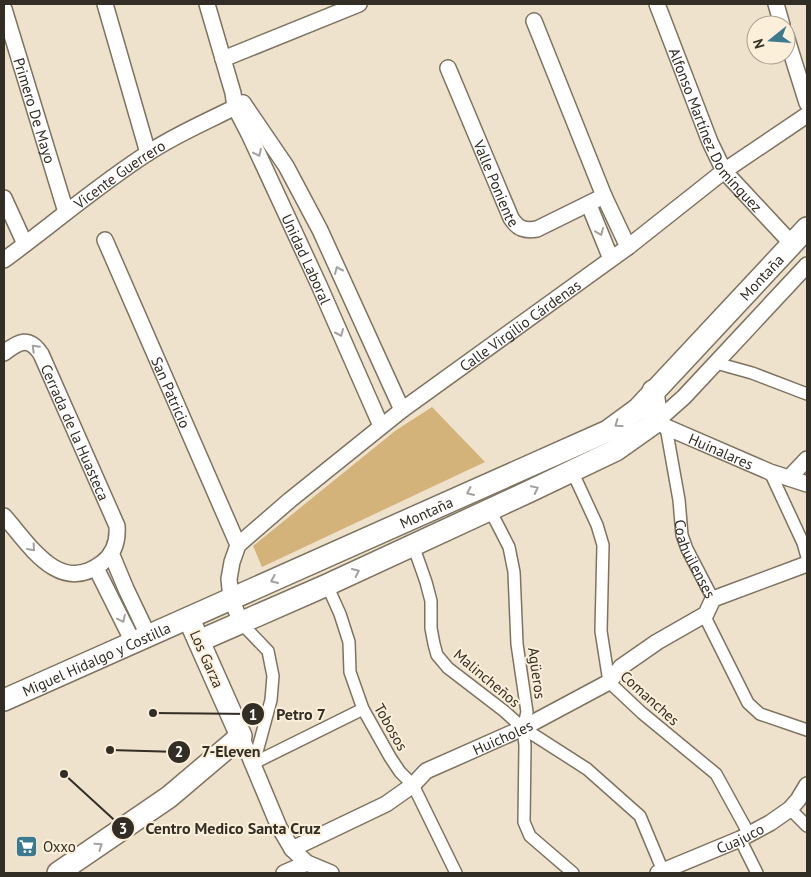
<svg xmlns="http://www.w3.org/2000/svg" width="811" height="877" font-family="'PT Sans',sans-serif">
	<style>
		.green { fill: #d3b37a }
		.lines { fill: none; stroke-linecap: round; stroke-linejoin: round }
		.pedestrian-casing { stroke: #7e7360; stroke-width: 14 }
		.minor-casing { stroke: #7e7360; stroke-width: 18 }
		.secondary-casing { stroke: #7e7360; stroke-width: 24 }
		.pedestrian { stroke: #fff; stroke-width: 11 }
		.minor { stroke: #fff; stroke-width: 15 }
		.secondary { stroke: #fff; stroke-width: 21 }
		.oneway { stroke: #a3a09d }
		.labels { text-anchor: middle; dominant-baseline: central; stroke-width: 4; stroke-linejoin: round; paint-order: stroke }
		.street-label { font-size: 15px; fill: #322d25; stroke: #fbefd9 }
		.poi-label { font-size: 15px; fill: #322d25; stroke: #fbefd9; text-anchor: start }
		.leader { fill: none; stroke: #322d25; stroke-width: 2 }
		.callout-dot { fill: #322d25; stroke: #fbefd9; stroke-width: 2 }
		.mark-label { font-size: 15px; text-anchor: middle; font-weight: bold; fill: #fff }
		.callout-label { font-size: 16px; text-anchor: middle; font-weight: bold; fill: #322d25; stroke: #fbefd9; stroke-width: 4; stroke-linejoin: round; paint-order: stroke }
	</style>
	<rect width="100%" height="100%" fill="#eee2cc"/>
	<polygon class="green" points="432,407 485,462 262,567 253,546 395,431"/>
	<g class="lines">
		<defs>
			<g id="pedestrian">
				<polyline points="716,363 752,373 807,394"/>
				<path id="s1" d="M666,427l13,73 3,35 5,14 26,50"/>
				<polyline points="572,471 597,525 603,545 601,631 609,682 642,713 716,774 749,834"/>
				<polyline points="770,472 803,543 807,557"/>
				<polyline points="490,510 509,547 514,572 517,644 527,712 523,728 587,769 640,816 663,871"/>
				<polyline points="413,545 426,582 431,601 431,628 434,644 437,655 448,668 504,711 523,728 525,745 524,822 530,836 573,873"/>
				<polyline points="327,585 340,614 349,642 350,672 363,709 390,757 400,772 413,785 456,873"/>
				<polyline points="706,614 707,621 748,703 760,714 807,730"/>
				<polyline points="241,623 268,651 273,676 271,700 254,763"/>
				<polyline points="254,763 363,709"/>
				<polyline points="790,809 807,826"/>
				<polyline points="740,839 757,873"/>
			</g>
			<g id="minor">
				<polyline points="105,4 148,153"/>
				<path id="s2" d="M207,4l26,89 2,14 14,27 70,151 62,141"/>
				<path id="s3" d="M657,4l53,138 14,29 68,73"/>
				<polyline points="776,4 782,25"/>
				<path id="s4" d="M4,9l62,203"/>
				<polyline points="534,21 604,196 628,247"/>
				<polyline points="786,36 807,103"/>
				<polyline points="223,59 359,4"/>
				<path id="s5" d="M448,68l63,150c7,11 14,13 26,11l67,-33"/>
				<polyline points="243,103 286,166 320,230 402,410"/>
				<polyline points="4,198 25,244"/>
				<polyline points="589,205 611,259"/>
				<path id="s6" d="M105,240l133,305"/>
				<path id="s7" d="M4,260c48,-35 94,-75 144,-107 30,-20 63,-33 95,-50"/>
				<path id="s8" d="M4,353c15,-12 25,-17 37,1l76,172c1,14 -3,28 -15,37 -43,33 -73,-19 -98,-47"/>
				<path id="s9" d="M650,417l16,10 104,45 37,12"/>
				<polyline points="657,421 684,397 807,265"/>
				<polyline points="789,478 807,459"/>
				<polyline points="111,553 126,589 148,635"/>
				<polyline points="96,568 133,642"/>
				<path id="s10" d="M241,623l-10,-25 -2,-19 3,-17 6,-17 52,-45 112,-90 226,-163 96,-76 83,-56"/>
				<polyline points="241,736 279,827 292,849 307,863 331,873"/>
				<path id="s11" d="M292,849l94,-45 27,-19 13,-14 97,-43 86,-46 12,-15 36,-25 49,-28 7,-15 94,-35"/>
				<polyline points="284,873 307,863"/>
				<path id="s12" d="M658,873l82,-34 30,-16 20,-14 8,-9 9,-15"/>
			</g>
			<g id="secondary">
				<polyline points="199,641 327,585 528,492 616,450 657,421 653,391"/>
				<path id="s13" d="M4,700l604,-269 30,-22 169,-181"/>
				<polyline points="58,873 169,797 241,736 193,628"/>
			</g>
		</defs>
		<use href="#pedestrian" class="pedestrian-casing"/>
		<use href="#minor" class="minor-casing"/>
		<use href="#secondary" class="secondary-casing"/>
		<use href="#pedestrian" class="pedestrian"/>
		<use href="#minor" class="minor"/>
		<use href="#secondary" class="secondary"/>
	</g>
	<defs><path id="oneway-chevron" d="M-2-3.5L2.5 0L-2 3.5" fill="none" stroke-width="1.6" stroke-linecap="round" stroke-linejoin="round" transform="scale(1.25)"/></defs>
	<g class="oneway">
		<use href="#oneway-chevron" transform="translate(258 153) rotate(65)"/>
		<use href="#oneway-chevron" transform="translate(600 232) rotate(68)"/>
		<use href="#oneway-chevron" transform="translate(338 270) rotate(-114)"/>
		<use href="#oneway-chevron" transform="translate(340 333) rotate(66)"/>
		<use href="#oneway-chevron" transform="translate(35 348) rotate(-135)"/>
		<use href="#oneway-chevron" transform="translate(618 424) rotate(144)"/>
		<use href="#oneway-chevron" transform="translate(535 489) rotate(-26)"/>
		<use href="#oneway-chevron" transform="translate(470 492) rotate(156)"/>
		<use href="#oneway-chevron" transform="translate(32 548) rotate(48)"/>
		<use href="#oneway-chevron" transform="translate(356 572) rotate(-25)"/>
		<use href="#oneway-chevron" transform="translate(274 580) rotate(157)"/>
		<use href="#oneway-chevron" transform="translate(122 619) rotate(64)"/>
		<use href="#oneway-chevron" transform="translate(99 846) rotate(-35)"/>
	</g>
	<defs>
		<symbol id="supermarket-square" viewBox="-11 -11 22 22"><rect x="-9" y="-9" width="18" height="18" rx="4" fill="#3c7a90" stroke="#fbefd9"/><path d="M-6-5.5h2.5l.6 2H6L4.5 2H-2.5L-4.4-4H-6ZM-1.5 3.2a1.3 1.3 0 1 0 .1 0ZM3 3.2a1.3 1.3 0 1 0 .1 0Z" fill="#fff"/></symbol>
	</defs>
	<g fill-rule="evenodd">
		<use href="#supermarket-square" x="14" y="834" width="25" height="25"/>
	</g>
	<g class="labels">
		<g class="street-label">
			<text stroke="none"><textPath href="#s4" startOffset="106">Primero De Mayo</textPath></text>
			<text stroke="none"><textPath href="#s3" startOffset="140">Alfonso Martínez Domínguez</textPath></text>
			<text stroke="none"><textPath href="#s7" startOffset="144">Vicente Guerrero</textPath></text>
			<text stroke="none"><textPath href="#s5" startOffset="125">Valle Poniente</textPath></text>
			<text stroke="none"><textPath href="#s2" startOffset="275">Unidad Laboral</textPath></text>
			<text stroke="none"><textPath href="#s13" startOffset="879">Montaña</textPath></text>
			<text stroke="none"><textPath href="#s10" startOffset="439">Calle Virgilio Cárdenas</textPath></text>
			<text stroke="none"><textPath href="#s6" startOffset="166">San Patricio</textPath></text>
			<text stroke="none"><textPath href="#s8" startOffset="130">Cerrada de la Huasteca</textPath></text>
			<text stroke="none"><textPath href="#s9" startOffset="79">Huinalares</textPath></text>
			<text stroke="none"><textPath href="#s13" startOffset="462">Montaña</textPath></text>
			<text stroke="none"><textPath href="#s1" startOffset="136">Coahuilenses</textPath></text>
			<text stroke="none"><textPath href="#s13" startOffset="101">Miguel Hidalgo y Costilla</textPath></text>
			<text transform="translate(207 659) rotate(66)">Los Garza</text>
			<text transform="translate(537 673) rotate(82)">Agüeros</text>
			<text transform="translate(487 678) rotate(40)">Malincheños</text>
			<text transform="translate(650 698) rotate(42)">Comanches</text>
			<text transform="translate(391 727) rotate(60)">Tobosos</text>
			<text stroke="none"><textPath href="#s11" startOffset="240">Huicholes</textPath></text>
			<text stroke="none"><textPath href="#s12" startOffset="89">Cuajuco</textPath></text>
		</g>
		<g class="poi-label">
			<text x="43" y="846">Oxxo</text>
		</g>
	</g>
	<path class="leader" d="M153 713L253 714M110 750L179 752M64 774L123 828"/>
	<g class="callout-dot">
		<circle cx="153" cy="713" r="5"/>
		<circle cx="110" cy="750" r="5"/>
		<circle cx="64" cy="774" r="5"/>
		<circle cx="253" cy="714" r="12"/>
		<circle cx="179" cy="752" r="12"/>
		<circle cx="123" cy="828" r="12"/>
	</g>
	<g class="mark-label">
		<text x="253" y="720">1</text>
		<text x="179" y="757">2</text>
		<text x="123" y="834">3</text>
	</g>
	<g class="callout-label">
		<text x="301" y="720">Petro 7</text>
		<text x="231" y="757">7-Eleven</text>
		<text x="233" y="834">Centro Medico Santa Cruz</text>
	</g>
	<rect width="811" height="877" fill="none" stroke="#322d25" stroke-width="10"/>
	<g transform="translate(771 40) rotate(253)"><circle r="24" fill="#fbefd9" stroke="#aba191"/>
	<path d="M0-4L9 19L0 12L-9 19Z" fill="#3c7a90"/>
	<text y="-8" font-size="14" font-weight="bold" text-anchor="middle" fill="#322d25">N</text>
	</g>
</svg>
